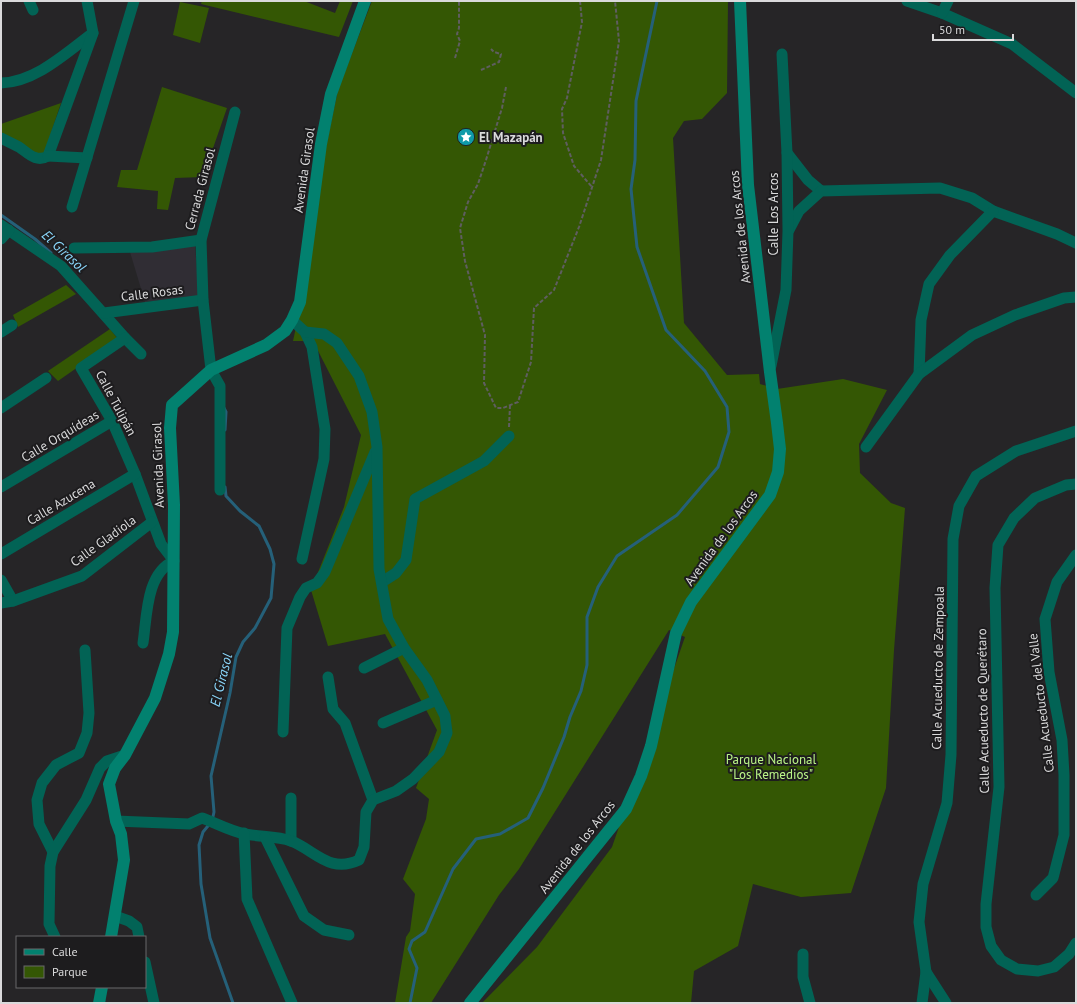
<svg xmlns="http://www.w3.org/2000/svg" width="1077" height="1004" font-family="'PT Sans',sans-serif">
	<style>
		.built { fill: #302d34 }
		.green { fill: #345704 }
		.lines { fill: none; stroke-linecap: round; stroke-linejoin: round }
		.stream { stroke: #256079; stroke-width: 3 }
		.path { stroke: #5f5e60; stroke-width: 2; stroke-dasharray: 4 2; stroke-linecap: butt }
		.street { stroke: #026355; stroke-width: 11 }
		.secondary { stroke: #02816f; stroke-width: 12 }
		.labels { text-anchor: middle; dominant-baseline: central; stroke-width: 4; stroke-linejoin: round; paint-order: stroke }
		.poi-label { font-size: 13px; font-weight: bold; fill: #dadadb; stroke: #1d1c1e; text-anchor: start }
		.street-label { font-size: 13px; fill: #dadadb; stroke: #1d1c1e }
		.park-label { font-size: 13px; fill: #baf487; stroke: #1d1c1e }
		.water-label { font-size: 14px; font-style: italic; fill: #8ad6fa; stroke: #1d1c1e }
	</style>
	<rect width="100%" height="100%" fill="#262527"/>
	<polygon class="built" points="195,245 199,296 145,302 130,252"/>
	<g class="green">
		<polygon points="202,1 304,1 335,13 340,1 353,1 339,37 201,4"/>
		<polygon points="372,1 728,1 727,93 702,119 684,121 673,138 684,323 727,375 759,374 760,384 777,389 843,379 887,390 859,444 860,473 891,503 905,508 894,650 886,788 851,893 801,897 753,884 738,946 694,971 691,1003 482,1003 537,947 612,847 685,637 669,630 519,869 499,895 431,1003 395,1003 406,937 410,931 415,894 403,879 426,819 429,799 416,788 437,730 385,634 328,646 311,590 344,507 361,435 313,341 293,341 305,285 324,156 338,90"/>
		<polygon points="180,2 209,8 200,43 173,35"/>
		<polygon points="162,87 227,108 203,177 175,178 168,210 157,209 158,191 117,187 121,170 137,170"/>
		<polygon points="61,103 44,154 32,156 1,134 1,124"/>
		<polygon points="66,285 76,294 18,327 13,315"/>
		<polygon points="110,329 118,339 58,381 48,371"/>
	</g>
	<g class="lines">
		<g class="stream">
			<polyline points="1,215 35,239 51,253"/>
			<polyline points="224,408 226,412 225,430"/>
			<polyline points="225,487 226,496 240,511 259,526 270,549 274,564 271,598 255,628 243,642 236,657 230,693 211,776 214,812 212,821 203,832 199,845 201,884 210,938 233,1003"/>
			<polyline points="410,1003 417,968 409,949 412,941 425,932 453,869 476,839 500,834 528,818 543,788 564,737 570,717 581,691 587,665 587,617 598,587 617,556 677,515 718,467 729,432 727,407 705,371 666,330 637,247 631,189 635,160 636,101 657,1"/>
		</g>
		<g class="path">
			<polyline points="580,1 582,22 567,98 562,109 563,133 574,166 592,187"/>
			<polyline points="455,58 460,41 457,34 459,28 459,1"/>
			<polyline points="481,70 499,62 501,54 494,52 491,49"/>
			<polyline points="506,87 502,108 486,160 478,184 468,202 460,228 465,261 485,335 484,383 496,408 503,408 518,402 531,362 534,308 554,290 579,227 601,160 619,41 615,1"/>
			<polyline points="509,427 510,405"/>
		</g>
		<g class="street">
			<polyline points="29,1 33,10"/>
			<polyline points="907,1 942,13 1012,44 1076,93"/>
			<polyline points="942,13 948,1"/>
			<path d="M1,83c35,-1 66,-31 92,-50"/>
			<path d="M1,138c6,3 12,6 18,9 9,6 17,16 29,9l45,-123 -6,-32"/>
			<polyline points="787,153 808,180 821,191"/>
			<polyline points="48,156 87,158"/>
			<polyline points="72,207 134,1"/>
			<polyline points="1,225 61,266 125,338 141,354"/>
			<polyline points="789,230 799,211 821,191 940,188 972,198 993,211 1057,234 1076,243"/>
			<polyline points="1,239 9,230"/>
			<polyline points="74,248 152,247 201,240"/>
			<polyline points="104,313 203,300"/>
			<polyline points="292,320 305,332 312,347 325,429 324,459 302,559"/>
			<polyline points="1,332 12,325"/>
			<path d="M125,338l-44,30 31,53 23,53 26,70 13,17c-28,12 -27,55 -31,82"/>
			<polyline points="771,366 786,290 788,231 787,153 782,54"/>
			<polyline points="919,374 921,320 929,284 950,255 993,211"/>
			<polyline points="1,408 46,378"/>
			<polyline points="866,447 919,374 972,335 1015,315 1064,298 1076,297"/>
			<polyline points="1076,484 1066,485 1035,498 1014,518 998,545 995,588 999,787 986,904 986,927 991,946 1001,960 1017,969 1038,971 1054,967 1069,954 1076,943"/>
			<polyline points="1,487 112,421"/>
			<polyline points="220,490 220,386 211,370 203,300 201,240 235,112"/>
			<polyline points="1,554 135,474"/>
			<polyline points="1,580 13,601"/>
			<polyline points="382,582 396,573 406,560 415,499 484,461 509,436"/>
			<polyline points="1,603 13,601 82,576 152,522"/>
			<polyline points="364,668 404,648"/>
			<polyline points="328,677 333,709 345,723 373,800"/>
			<polyline points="383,723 437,700"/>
			<polyline points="283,732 287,628 300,597 306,588 317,583 325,572 375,452"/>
			<polyline points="291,798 291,841"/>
			<path d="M116,821l73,3 13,-6c14,5 28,13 43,16 15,3 32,2 46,7 24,9 38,33 68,19l5,-13 2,-35 7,-12 23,-9 17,-12 26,-27 8,-19 -1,-8 -1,-9 -18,-36 -23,-32 -16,-29 -9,-50 -2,-122 -5,-35 -13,-36 -22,-33 -13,-9 -19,-2"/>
			<polyline points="244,833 247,899 292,1003"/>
			<polyline points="265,837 304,916 324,930 349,935"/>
			<polyline points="53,852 39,824 37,800 42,783 56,765 79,753 87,733 89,713 85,650"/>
			<polyline points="1036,895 1053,878 1064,835 1064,775 1062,740 1049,672 1045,619 1057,582 1076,555"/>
			<polyline points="115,916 129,921 137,927 139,937"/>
			<polyline points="55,937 49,924 50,866 53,852 86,800 100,768 107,761 125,755"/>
			<polyline points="803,954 803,977 810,1003"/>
			<polyline points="145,962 154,1003"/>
			<polyline points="926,972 946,1003"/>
			<polyline points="922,1003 926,972 919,922 923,884 947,803 951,755 953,539 959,506 976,476 1016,451 1076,431"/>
		</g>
		<g class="secondary">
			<polyline points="111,937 124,860 121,834 116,821 109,784 115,768 125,755 155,698 169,654 173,632 174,505 170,428 172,405 211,370 266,345 285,331 292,320 300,302 321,144 331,94 365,1"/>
			<polyline points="99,1003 102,987"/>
			<polyline points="470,1003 626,809 641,776 651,746 676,633 691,602 770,495 778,472 780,449 777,423 770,372 748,185 740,1"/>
		</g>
	</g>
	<defs>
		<symbol id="sight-disc" viewBox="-11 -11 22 22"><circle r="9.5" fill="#0f9aa8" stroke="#1d1c1e"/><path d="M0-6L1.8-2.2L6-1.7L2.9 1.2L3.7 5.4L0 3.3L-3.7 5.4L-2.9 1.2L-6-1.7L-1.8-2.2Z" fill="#fff"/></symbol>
	</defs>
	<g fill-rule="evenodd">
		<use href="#sight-disc" x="456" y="127" width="20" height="20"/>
	</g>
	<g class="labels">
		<g class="poi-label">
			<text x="479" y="137">El Mazapán</text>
		</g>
		<g class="street-label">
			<text transform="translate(304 170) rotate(-82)">Avenida Girasol</text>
			<text transform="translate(200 189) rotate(-75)">Cerrada Girasol</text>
			<text transform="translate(773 214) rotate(-90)">Calle Los Arcos</text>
			<text transform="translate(740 227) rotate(-96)">Avenida de los Arcos</text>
			<text transform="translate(152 293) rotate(-7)">Calle Rosas</text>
			<text transform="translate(116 403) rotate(62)">Calle Tulipán</text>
			<text transform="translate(60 436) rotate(-31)">Calle Orquídeas</text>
			<text transform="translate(158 465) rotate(-92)">Avenida Girasol</text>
			<text transform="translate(61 502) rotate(-31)">Calle Azucena</text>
			<text transform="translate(721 538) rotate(-54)">Avenida de los Arcos</text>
			<text transform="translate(103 541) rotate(-36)">Calle Gladiola</text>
			<text transform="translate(938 668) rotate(-89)">Calle Acueducto de Zempoala</text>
			<text transform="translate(1041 703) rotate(-97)">Calle Acueducto del Valle</text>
			<text transform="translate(983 711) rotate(-91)">Calle Acueducto de Querétaro</text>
			<text transform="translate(577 847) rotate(-52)">Avenida de los Arcos</text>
		</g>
		<g class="park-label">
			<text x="771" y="759">Parque Nacional<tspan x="771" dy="15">"Los Remedios"</tspan></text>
		</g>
		<g class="water-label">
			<text transform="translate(64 251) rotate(43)">El Girasol</text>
			<text transform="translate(221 680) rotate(-76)">El Girasol</text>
		</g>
	</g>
	<rect width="1077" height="1004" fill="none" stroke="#dadadb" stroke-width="4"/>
	<rect x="16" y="936" width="130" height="52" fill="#1d1c1e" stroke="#69686a"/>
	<rect x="24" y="949" width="20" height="6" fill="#02816f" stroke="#69686a"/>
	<text x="52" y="956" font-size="12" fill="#dadadb">Calle</text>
	<rect x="24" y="966" width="20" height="12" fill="#345704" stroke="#69686a"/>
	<text x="52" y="976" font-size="12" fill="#dadadb">Parque</text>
	<path d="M933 34v6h80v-6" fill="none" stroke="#dadadb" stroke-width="2"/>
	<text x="939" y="34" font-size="12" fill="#dadadb" stroke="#1d1c1e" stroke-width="3" paint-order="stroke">50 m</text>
</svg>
